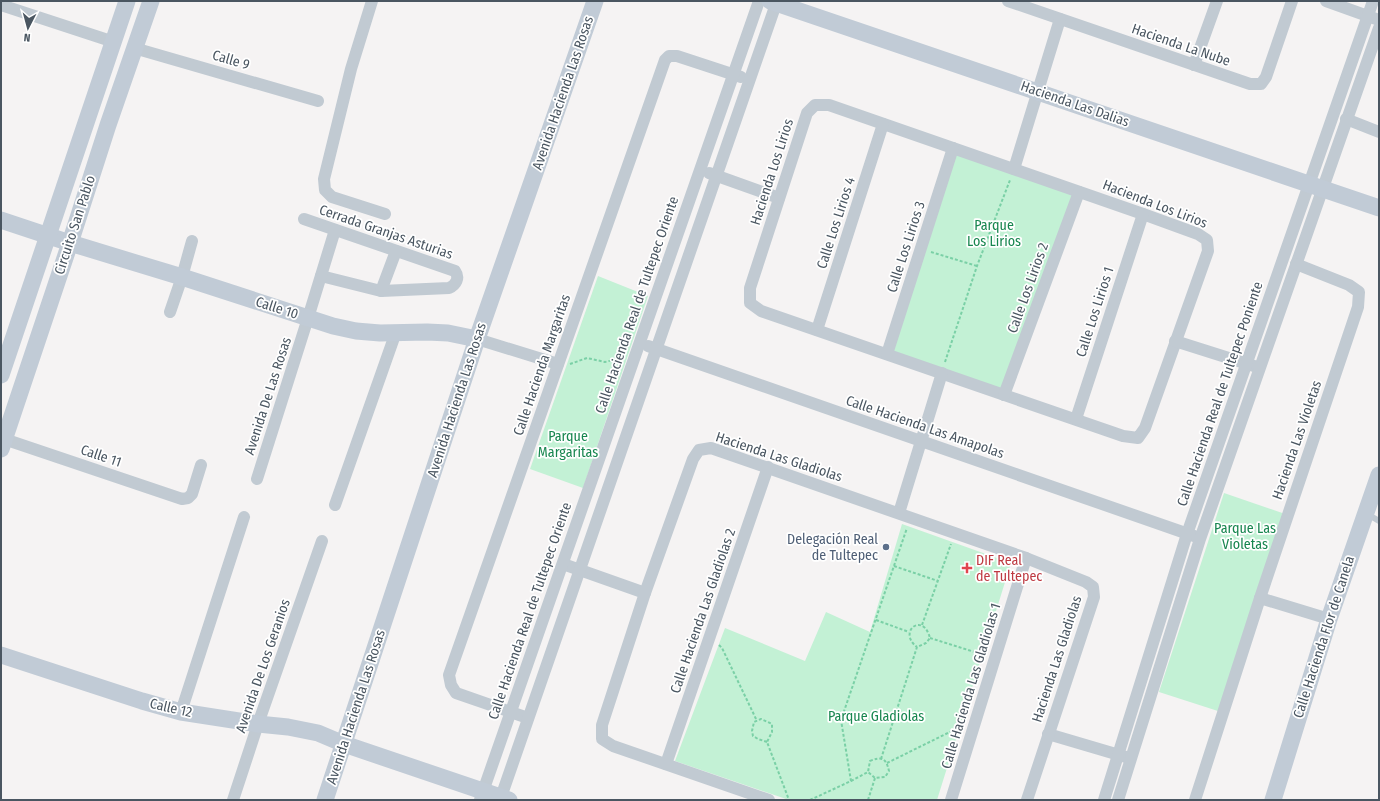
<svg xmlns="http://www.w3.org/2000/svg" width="1380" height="801" font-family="'Fira Sans Condensed',sans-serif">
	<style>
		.green { fill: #c3f1d5 }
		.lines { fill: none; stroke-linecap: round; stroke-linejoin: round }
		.path { stroke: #7ad0a6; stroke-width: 2; stroke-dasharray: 3 2; stroke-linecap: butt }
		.lane { stroke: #c1cad2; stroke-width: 6 }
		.street { stroke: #c1cad2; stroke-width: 12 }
		.secondary { stroke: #c1cbd6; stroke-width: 17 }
		.service-dot { fill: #5c6f8a; stroke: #fff; stroke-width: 1.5 }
		.health-dot { fill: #e0444e; stroke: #fff; stroke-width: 1.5 }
		.labels { text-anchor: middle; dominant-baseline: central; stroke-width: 3.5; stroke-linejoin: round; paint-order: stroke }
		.street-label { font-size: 14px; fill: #4a5661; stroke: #fff }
		.park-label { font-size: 14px; fill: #17864f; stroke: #fff }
		.service-label { font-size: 14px; fill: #4e5e75; stroke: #fff; text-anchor: end }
		.health-label { font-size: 14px; fill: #be3a42; stroke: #fff; text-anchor: start }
	</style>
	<rect width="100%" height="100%" fill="#f5f3f3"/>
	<g class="green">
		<polygon points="956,153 1074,195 1003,390 889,352"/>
		<polygon points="598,276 648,296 583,488 530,469"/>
		<polygon points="1224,493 1288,515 1221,712 1159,692"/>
		<polygon points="902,524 1011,563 937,800 789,800 675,761 725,628 805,661 826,612 870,632"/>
	</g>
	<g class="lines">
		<g class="path">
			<polyline points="931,252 977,266"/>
			<polyline points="945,362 977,266 1010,180"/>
			<polyline points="570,364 587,358 605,362 621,358"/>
			<polyline points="894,566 938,581"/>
			<polyline points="876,620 909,632"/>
			<polyline points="922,625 951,544"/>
			<polyline points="930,638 984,655"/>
			<polyline points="719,645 722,648 757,721"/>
			<polyline points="767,742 758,739 753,736 752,731 754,722 761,719 772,724 772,732 767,742 789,800"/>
			<path d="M881,759l36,-112 9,-4 4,-5c-7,-27 -33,-6 -13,9"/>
			<polyline points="887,763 962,726"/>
			<path d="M851,781l17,-9 2,-11c12,-5 16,-3 19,10l-4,6 -10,1 -7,-6"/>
			<polyline points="810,800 851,781 841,720 907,528"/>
			<polyline points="868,800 875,778"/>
		</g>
		<polyline class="lane" points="1367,514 1379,521"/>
		<g class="street">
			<polyline points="372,1 351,69 324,179 325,190 332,197 385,214"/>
			<polyline points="1008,1 1250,84 1261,84 1266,77 1292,1"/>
			<polyline points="1326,1 1379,20"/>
			<polyline points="1,5 114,42"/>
			<polyline points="134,48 318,101"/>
			<polyline points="1194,65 1217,1"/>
			<polygon points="815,105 829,105 1143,214 1198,234 1207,240 1208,251 1145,428 1138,438 1123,436 761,311 750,303 750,288 807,113"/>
			<polyline points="1346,119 1379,132"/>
			<polyline points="1014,169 1060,19"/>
			<polyline points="709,173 779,198"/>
			<path d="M304,219l151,52c5,7 1,14 -6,17l-68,3 -60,-15"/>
			<polyline points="381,291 396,251"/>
			<polyline points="170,312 182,277 192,241"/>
			<polyline points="817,330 883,124"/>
			<polyline points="477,339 558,364"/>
			<polyline points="1175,341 1254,366"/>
			<polyline points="648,346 1194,536"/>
			<polyline points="887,354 953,148"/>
			<polyline points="1004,395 1079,192"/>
			<polyline points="1076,419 1143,214"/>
			<polyline points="4,439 182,499 188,498 192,494 201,465"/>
			<polyline points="257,479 308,318 335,230"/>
			<polyline points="335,505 396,332"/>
			<polyline points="899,513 942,373"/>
			<polyline points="563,564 645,593"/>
			<polyline points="1260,598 1329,619"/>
			<polyline points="181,712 244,517"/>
			<polyline points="528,718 456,693 451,685 449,675 665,60 669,56 677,56 741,77"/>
			<polyline points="1048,734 1126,757"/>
			<polyline points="666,764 768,467"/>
			<polyline points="233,800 258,724 322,541"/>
			<polyline points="480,800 759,1"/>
			<polyline points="500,800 777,1"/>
			<polyline points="769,800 613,746 602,739 602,725 645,593 693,459 699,450 711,448 1026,558 1086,582 1093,587 1094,597 1027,800"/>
			<polyline points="951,800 1026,558"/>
			<polyline points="1104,800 1187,534 1373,1"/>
			<polyline points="1118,800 1200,539 1379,28"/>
			<polyline points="1195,800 1260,598 1358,307 1359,292 1349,285 1296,264"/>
		</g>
		<g class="secondary">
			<polyline points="770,1 1379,208"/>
			<polyline points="1,220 70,243 182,277 333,326 356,331 380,333 427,332 448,333 477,339"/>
			<polyline points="1,375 127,1"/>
			<polyline points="1,449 70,243 108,125 151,1"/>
			<polyline points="1,655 142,701 181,712 258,724 288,727 318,733 344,744 509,800"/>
			<polyline points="325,800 477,339 595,1"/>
			<polyline points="1273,800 1329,619 1379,475"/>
		</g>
	</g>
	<circle class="service-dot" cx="886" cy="547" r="4"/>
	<path class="health-dot" d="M965 562h4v4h4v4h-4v4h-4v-4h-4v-4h4z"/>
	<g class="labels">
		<g class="street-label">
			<text transform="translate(1181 45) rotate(19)">Hacienda La Nube</text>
			<text transform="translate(231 60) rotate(16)">Calle 9</text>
			<text transform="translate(563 93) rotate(-71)">Avenida Hacienda Las Rosas</text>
			<text transform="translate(1075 104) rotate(19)">Hacienda Las Dalias</text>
			<text transform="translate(772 172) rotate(-72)">Hacienda Los Lirios</text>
			<text transform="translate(1155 204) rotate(21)">Hacienda Los Lirios</text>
			<text transform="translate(836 223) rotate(-72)">Calle Los Lirios 4</text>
			<text transform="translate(75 225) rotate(-72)">Circuito San Pablo</text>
			<text transform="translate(386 232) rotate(19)">Cerrada Granjas Asturias</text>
			<text transform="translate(906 247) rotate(-72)">Calle Los Lirios 3</text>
			<text transform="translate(1028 288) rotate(-70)">Calle Los Lirios 2</text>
			<text transform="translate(637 305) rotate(-71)">Calle Hacienda Real de Tultepec Oriente</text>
			<text transform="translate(277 308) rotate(18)">Calle 10</text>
			<text transform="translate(1095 312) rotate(-72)">Calle Los Lirios 1</text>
			<text transform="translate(542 365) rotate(-71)">Calle Hacienda Margaritas</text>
			<text transform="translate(1220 394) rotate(-71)">Calle Hacienda Real de Tultepec Poniente</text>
			<text transform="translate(268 396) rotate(-72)">Avenida De Las Rosas</text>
			<text transform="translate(457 400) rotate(-72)">Avenida Hacienda Las Rosas</text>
			<text transform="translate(925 427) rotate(19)">Calle Hacienda Las Amapolas</text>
			<text transform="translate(1297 440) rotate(-71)">Hacienda Las Violetas</text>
			<text transform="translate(101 456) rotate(19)">Calle 11</text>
			<text transform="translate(779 457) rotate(18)">Hacienda Las Gladiolas</text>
			<text transform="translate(530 611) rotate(-71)">Calle Hacienda Real de Tultepec Oriente</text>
			<text transform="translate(703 611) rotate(-71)">Calle Hacienda Las Gladiolas 2</text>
			<text transform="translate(1324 637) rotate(-72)">Calle Hacienda Flor de Canela</text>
			<text transform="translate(1057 659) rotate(-72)">Hacienda Las Gladiolas</text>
			<text transform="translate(263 666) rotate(-71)">Avenida De Los Geranios</text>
			<text transform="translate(971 686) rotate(-73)">Calle Hacienda Las Gladiolas 1</text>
			<text transform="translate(356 707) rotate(-72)">Avenida Hacienda Las Rosas</text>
			<text transform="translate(171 708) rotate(13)">Calle 12</text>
		</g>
		<g class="park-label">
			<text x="994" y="225">Parque<tspan x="994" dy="16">Los Lirios</tspan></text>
			<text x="568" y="436">Parque<tspan x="568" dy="16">Margaritas</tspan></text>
			<text x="1245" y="528">Parque Las<tspan x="1245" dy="16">Violetas</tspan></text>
			<text x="876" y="716">Parque Gladiolas</text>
		</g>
		<g class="service-label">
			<text x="878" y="539">Delegación Real<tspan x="878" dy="16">de Tultepec</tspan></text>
		</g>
		<g class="health-label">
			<text x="976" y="560">DIF Real<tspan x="976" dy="16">de Tultepec</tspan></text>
		</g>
	</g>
	<rect width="1380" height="801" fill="none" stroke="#4a5661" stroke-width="4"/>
	<g transform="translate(28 28) rotate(186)" stroke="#ffffff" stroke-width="3" paint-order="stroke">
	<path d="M0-3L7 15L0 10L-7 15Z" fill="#4a5661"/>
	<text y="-6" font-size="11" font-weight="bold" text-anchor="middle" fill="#4a5661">N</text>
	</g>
</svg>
